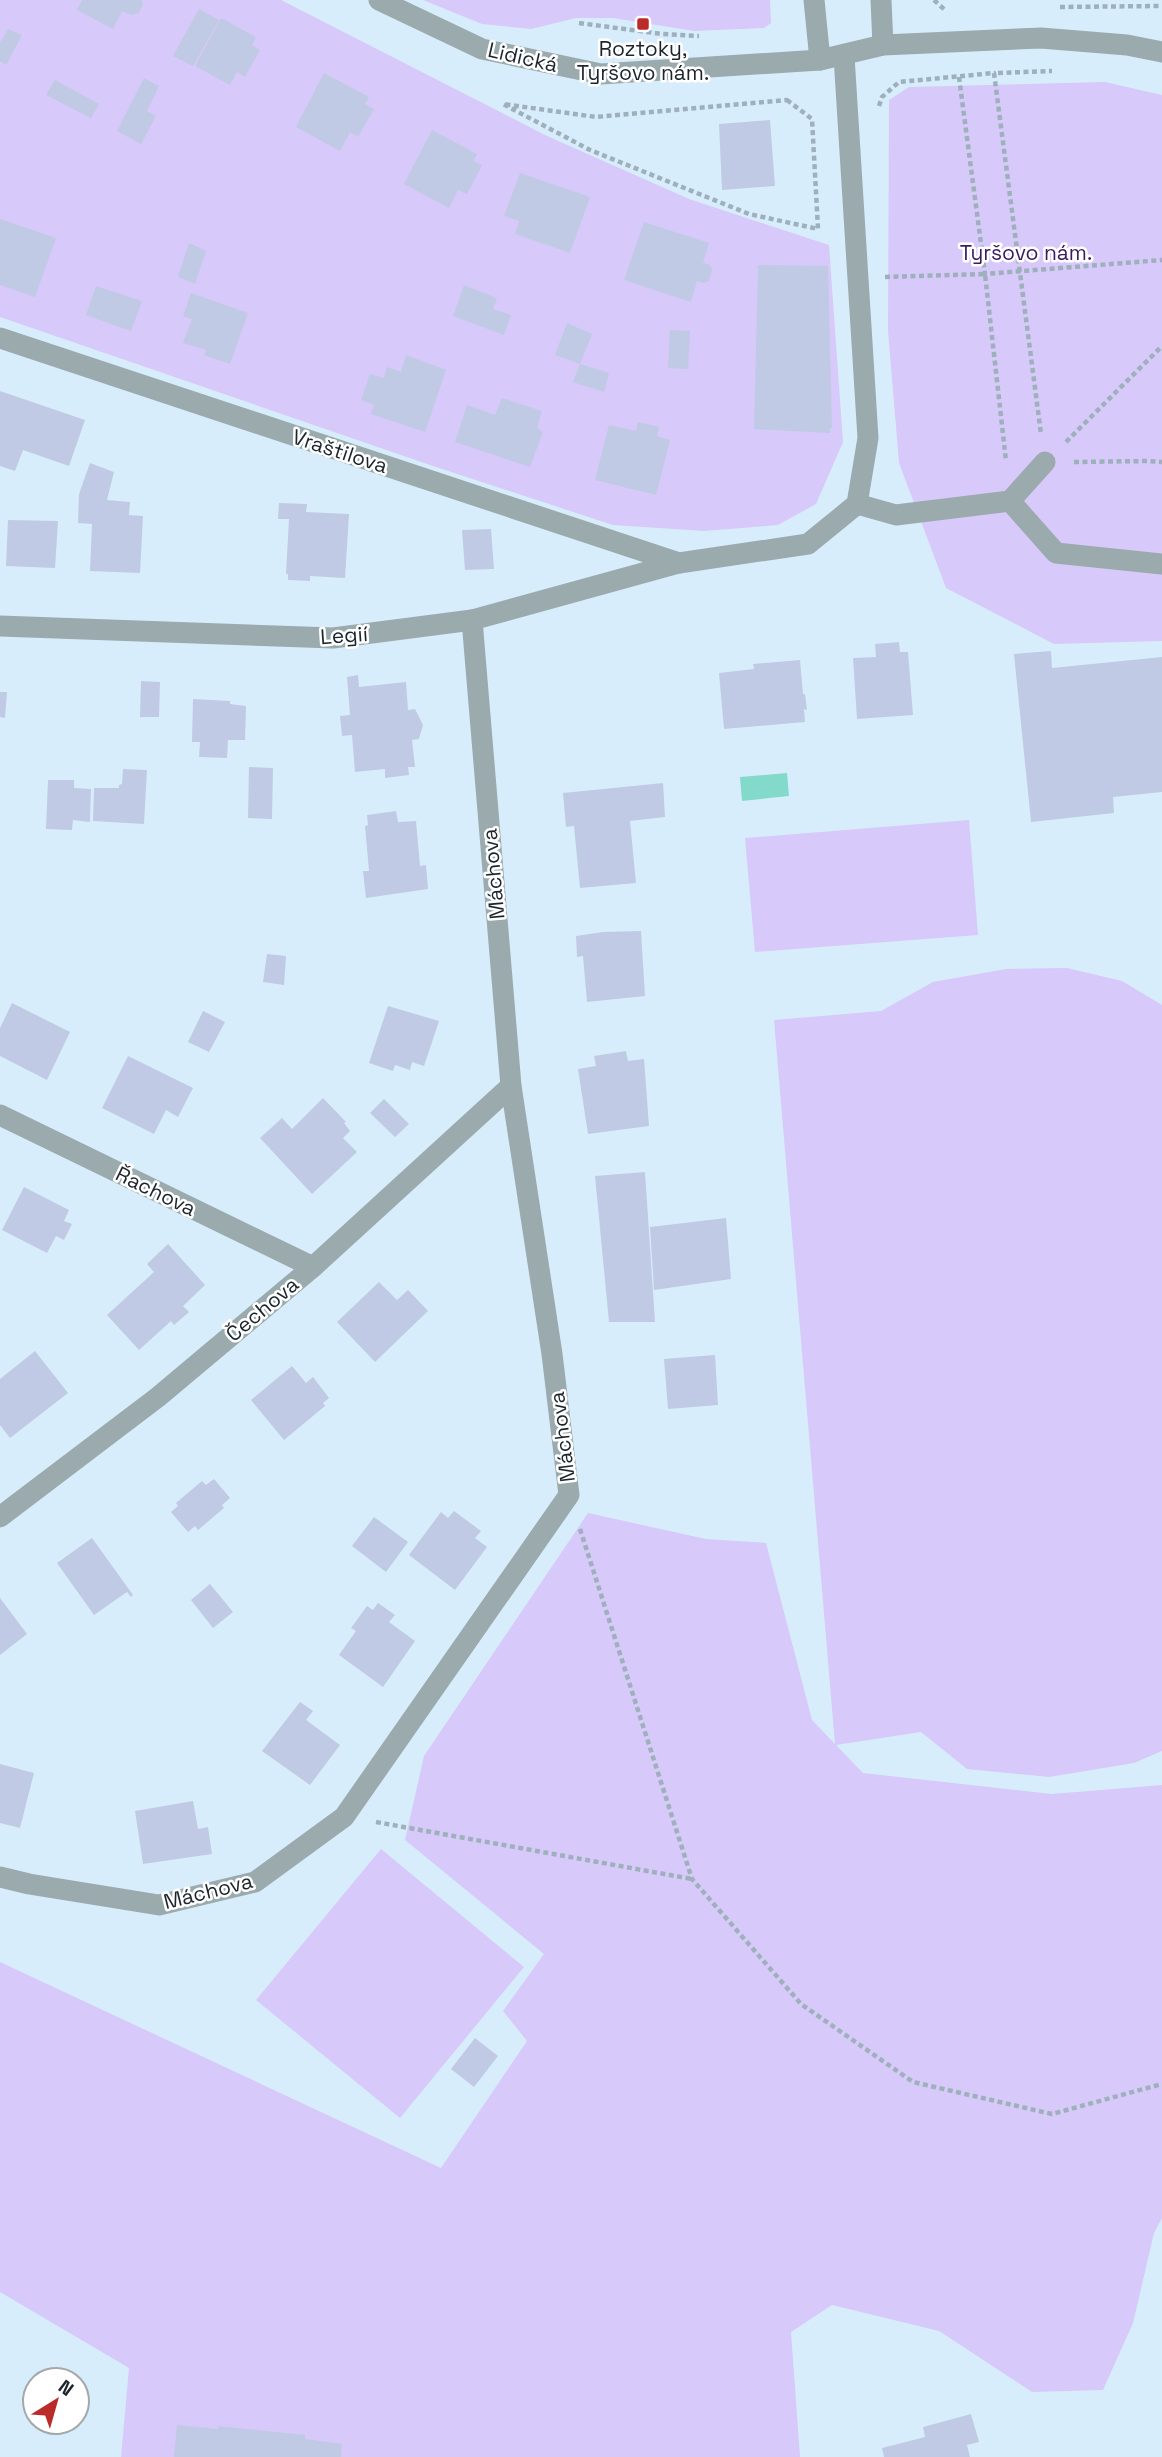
<svg xmlns="http://www.w3.org/2000/svg" width="1162" height="2457" font-family="'Space Grotesk',sans-serif">
	<style>
		.green { fill: #d7c9f9 }
		.water { fill: #83daca }
		.building { fill: #c0cae4 }
		.lines { fill: none; stroke-linecap: round; stroke-linejoin: round }
		.path { stroke: #9eb0bc; stroke-width: 4.5; stroke-dasharray: 5 3.5; stroke-linecap: butt }
		.minor { stroke: #9baaad; stroke-width: 21 }
		.poi-dot { fill: #ba2b2a; stroke: #fff; stroke-width: 2.5 }
		.labels { text-anchor: middle; dominant-baseline: central; stroke-width: 5; stroke-linejoin: round; paint-order: stroke }
		.poi-label { font-size: 21px; fill: #1c252c; stroke: #fff }
		.street-label { font-size: 21px; fill: #1c252c; stroke: #fff }
		.park-label { font-size: 21px; fill: #391b62; stroke: #fff }
	</style>
	<rect width="100%" height="100%" fill="#d8edfc"/>
	<g class="green">
		<polygon points="0,0 281,0 545,135 689,199 829,245 843,442 816,504 778,525 704,531 613,525 433,466 0,317"/>
		<polygon points="423,0 770,0 771,23 764,28 694,31 613,18 576,18 531,29 482,24"/>
		<polygon points="1105,82 1162,95 1162,641 1054,644 946,588 899,463 888,331 889,100 909,87"/>
		<polygon points="969,820 978,935 755,952 745,838"/>
		<polygon points="1067,968 1122,981 1162,1005 1162,1751 1134,1763 1049,1777 967,1769 921,1732 836,1745 863,1773 1052,1794 1162,1785 1162,2218 1154,2233 1133,2323 1103,2390 1032,2392 939,2331 832,2305 791,2332 800,2457 121,2457 129,2368 0,2292 0,1962 441,2168 527,2041 503,2011 544,1954 405,1840 424,1756 588,1513 706,1539 766,1543 812,1720 835,1744 774,1020 881,1011 933,982 1006,969"/>
		<polygon points="381,1849 524,1967 400,2118 256,2000"/>
	</g>
	<polygon class="water" points="787,773 789,796 742,801 740,777"/>
	<g class="building">
		<polygon points="82,0 142,0 143,4 139,13 131,15 122,11 113,29 77,10"/>
		<polygon points="199,9 219,20 193,66 173,56"/>
		<polygon points="221,18 256,37 252,45 260,50 245,77 237,72 230,85 195,66"/>
		<polygon points="8,29 22,35 6,65 0,61 0,43"/>
		<polygon points="324,73 369,97 365,104 374,109 358,137 350,132 340,151 296,127"/>
		<polygon points="144,78 159,86 147,111 156,116 141,144 117,131"/>
		<polygon points="55,80 99,104 91,118 46,95"/>
		<polygon points="770,120 775,186 722,190 719,124"/>
		<polygon points="432,130 477,154 473,161 482,165 467,194 458,190 449,208 404,184"/>
		<polygon points="520,173 590,197 570,253 515,234 519,221 504,216"/>
		<polygon points="0,219 56,238 35,297 0,285"/>
		<polygon points="644,222 709,243 703,263 710,265 712,270 709,281 704,283 697,281 691,302 624,280"/>
		<polygon points="189,243 206,251 195,284 178,277"/>
		<polygon points="758,265 828,266 832,428 830,428 830,433 754,429"/>
		<polygon points="464,285 497,298 493,309 511,315 504,335 453,316"/>
		<polygon points="96,286 142,301 131,331 86,315"/>
		<polygon points="191,293 248,313 230,364 204,355 206,350 183,343 192,319 183,316"/>
		<polygon points="567,323 592,334 580,364 555,355"/>
		<polygon points="670,330 690,331 688,369 668,368"/>
		<polygon points="406,355 446,370 425,432 371,414 374,405 361,400 370,374 384,378 387,367 401,372"/>
		<polygon points="580,364 609,373 604,392 573,382"/>
		<polygon points="0,391 85,420 69,466 23,450 15,471 0,466"/>
		<polygon points="502,398 542,411 537,428 543,432 530,467 455,442 467,405 495,415"/>
		<polygon points="638,422 659,427 657,436 670,440 656,495 595,480 609,425 636,431"/>
		<polygon points="90,463 114,472 107,500 130,502 129,515 143,516 140,573 90,571 92,524 78,523 79,494"/>
		<polygon points="279,503 307,504 306,512 349,514 345,578 310,576 310,581 288,580 288,574 286,574 289,519 278,519"/>
		<polygon points="8,520 58,521 55,568 6,566"/>
		<polygon points="491,529 494,569 465,570 462,530"/>
		<polygon points="899,642 900,652 908,652 913,715 857,719 853,658 876,657 875,644"/>
		<polygon points="1051,651 1052,668 1162,657 1162,792 1113,797 1114,813 1031,822 1014,654"/>
		<polygon points="800,660 803,694 805,694 807,710 804,709 805,722 724,729 719,673 754,669 753,664"/>
		<polygon points="358,675 359,687 406,682 408,710 415,709 423,725 419,739 412,740 415,767 408,767 409,775 385,778 385,769 355,772 352,735 342,736 340,716 350,715 347,677"/>
		<polygon points="141,681 160,682 159,717 140,717"/>
		<polygon points="0,692 7,692 5,718 0,717"/>
		<polygon points="193,699 230,701 230,704 246,706 245,740 228,740 227,758 199,757 200,742 192,742"/>
		<polygon points="249,767 273,768 272,819 248,818"/>
		<polygon points="123,769 147,770 144,824 93,821 94,788 119,788 119,785 122,784"/>
		<polygon points="48,780 74,780 74,788 91,789 90,822 73,820 72,830 46,829"/>
		<polygon points="663,783 665,817 630,821 636,883 580,888 574,826 566,827 563,793"/>
		<polygon points="396,811 398,822 416,821 420,866 426,865 428,889 366,898 363,871 369,871 365,826 368,825 367,815"/>
		<polygon points="641,931 645,996 587,1002 583,956 577,957 576,936 603,932"/>
		<polygon points="267,954 286,956 284,985 263,982"/>
		<polygon points="12,1003 70,1032 47,1080 0,1056 0,1028"/>
		<polygon points="388,1006 439,1021 424,1066 412,1062 410,1070 395,1065 393,1071 369,1063"/>
		<polygon points="203,1011 225,1022 209,1052 188,1042"/>
		<polygon points="626,1051 628,1061 644,1059 649,1126 588,1134 578,1069 596,1066 594,1056"/>
		<polygon points="128,1056 193,1088 178,1117 166,1110 154,1134 102,1108"/>
		<polygon points="323,1098 346,1122 344,1123 350,1131 343,1138 357,1152 312,1194 260,1138 282,1118 292,1129"/>
		<polygon points="384,1099 409,1124 395,1137 370,1113"/>
		<polygon points="645,1172 655,1322 609,1322 595,1176"/>
		<polygon points="24,1187 69,1210 64,1221 72,1224 64,1240 56,1236 47,1253 2,1230"/>
		<polygon points="726,1218 731,1279 654,1290 650,1227"/>
		<polygon points="168,1244 205,1285 183,1306 189,1312 174,1325 171,1321 139,1350 107,1315 154,1272 147,1264"/>
		<polygon points="379,1282 397,1300 408,1290 428,1311 375,1362 337,1322"/>
		<polygon points="35,1351 68,1393 10,1438 0,1425 0,1379"/>
		<polygon points="715,1355 718,1405 668,1409 664,1359"/>
		<polygon points="292,1366 306,1383 313,1377 329,1398 323,1403 325,1406 284,1440 251,1400"/>
		<polygon points="214,1479 230,1498 222,1505 224,1508 198,1530 195,1526 188,1532 171,1512 178,1506 176,1503 202,1481 206,1485"/>
		<polygon points="454,1511 481,1531 475,1538 487,1547 455,1590 409,1555 441,1512 448,1518"/>
		<polygon points="374,1517 408,1542 386,1572 352,1546"/>
		<polygon points="92,1538 133,1595 131,1597 127,1592 94,1615 57,1563"/>
		<polygon points="210,1584 233,1612 213,1628 191,1600"/>
		<polygon points="0,1598 27,1634 0,1655"/>
		<polygon points="378,1603 395,1615 389,1622 415,1641 383,1687 339,1655 356,1631 351,1628 367,1606 373,1610"/>
		<polygon points="300,1702 313,1711 306,1720 340,1745 310,1785 262,1751"/>
		<polygon points="0,1764 34,1773 20,1828 0,1823"/>
		<polygon points="193,1801 198,1829 208,1827 212,1854 143,1864 135,1811"/>
		<polygon points="475,2038 498,2056 474,2087 451,2069"/>
		<polygon points="971,2414 979,2442 967,2445 970,2457 884,2457 882,2448 925,2437 923,2427"/>
		<polygon points="177,2425 218,2429 218,2426 305,2435 305,2439 342,2444 341,2457 174,2457"/>
	</g>
	<g class="lines">
		<g class="path">
			<polyline points="934,0 946,11"/>
			<polyline points="1060,7 1162,6"/>
			<polyline points="579,23 662,34 699,36"/>
			<polyline points="998,73 1052,71"/>
			<polyline points="959,77 985,274 1162,260"/>
			<polygon points="787,100 812,119 818,229 749,214 590,150 503,104 596,117"/>
			<polyline points="879,106 882,97 899,82 994,73 1041,434"/>
			<polyline points="885,277 985,274 1006,461"/>
			<polyline points="1066,442 1162,346"/>
			<polyline points="1074,462 1148,461 1162,462"/>
			<polyline points="580,1529 692,1879 801,2004 913,2082 1052,2114 1162,2084"/>
			<polyline points="376,1822 692,1879"/>
		</g>
		<g class="minor">
			<polyline points="379,0 482,49 601,74 820,60 883,45 1041,38 1127,45 1162,52"/>
			<polyline points="814,0 820,60"/>
			<polyline points="881,0 883,45"/>
			<polyline points="0,338 679,563"/>
			<polyline points="1010,501 1056,553 1162,564"/>
			<polyline points="857,504 896,515 1010,501 1045,462"/>
			<polyline points="0,626 333,638 472,620 679,563 808,544 857,504 868,438 844,56"/>
			<polyline points="0,1115 313,1267"/>
			<polyline points="0,1517 158,1397 313,1267 511,1086"/>
			<polyline points="0,1877 29,1884 159,1905 255,1882 344,1817 569,1495 552,1354 511,1086 472,620"/>
		</g>
	</g>
	<rect class="poi-dot" x="636" y="17" width="14" height="14" rx="3.5"/>
	<g class="labels">
		<g class="poi-label">
			<text x="643" y="48">Roztoky,<tspan x="643" dy="24">Tyršovo nám.</tspan></text>
		</g>
		<g class="street-label">
			<text transform="translate(523 57) rotate(13)">Lidická</text>
			<text transform="translate(340 451) rotate(18)">Vraštilova</text>
			<text transform="translate(344 635) rotate(-4)">Legií</text>
			<text transform="translate(493 874) rotate(-95)">Máchova</text>
			<text transform="translate(156 1191) rotate(26)">Řachova</text>
			<text transform="translate(262 1309) rotate(-40)">Čechova</text>
			<text transform="translate(562 1437) rotate(-97)">Máchova</text>
			<text transform="translate(208 1891) rotate(-14)">Máchova</text>
		</g>
		<g class="park-label">
			<text x="1026" y="252">Tyršovo nám.</text>
		</g>
	</g>
	<g transform="translate(56 2401) rotate(37)"><circle r="33" fill="#ffffff" stroke="#a4a8ab" stroke-width="2"/>
	<path d="M0-5L12 26L0 18L-12 26Z" fill="#ba2b2a"/>
	<text y="-10" font-size="19" font-weight="bold" text-anchor="middle" fill="#1c252c">N</text>
	</g>
</svg>
